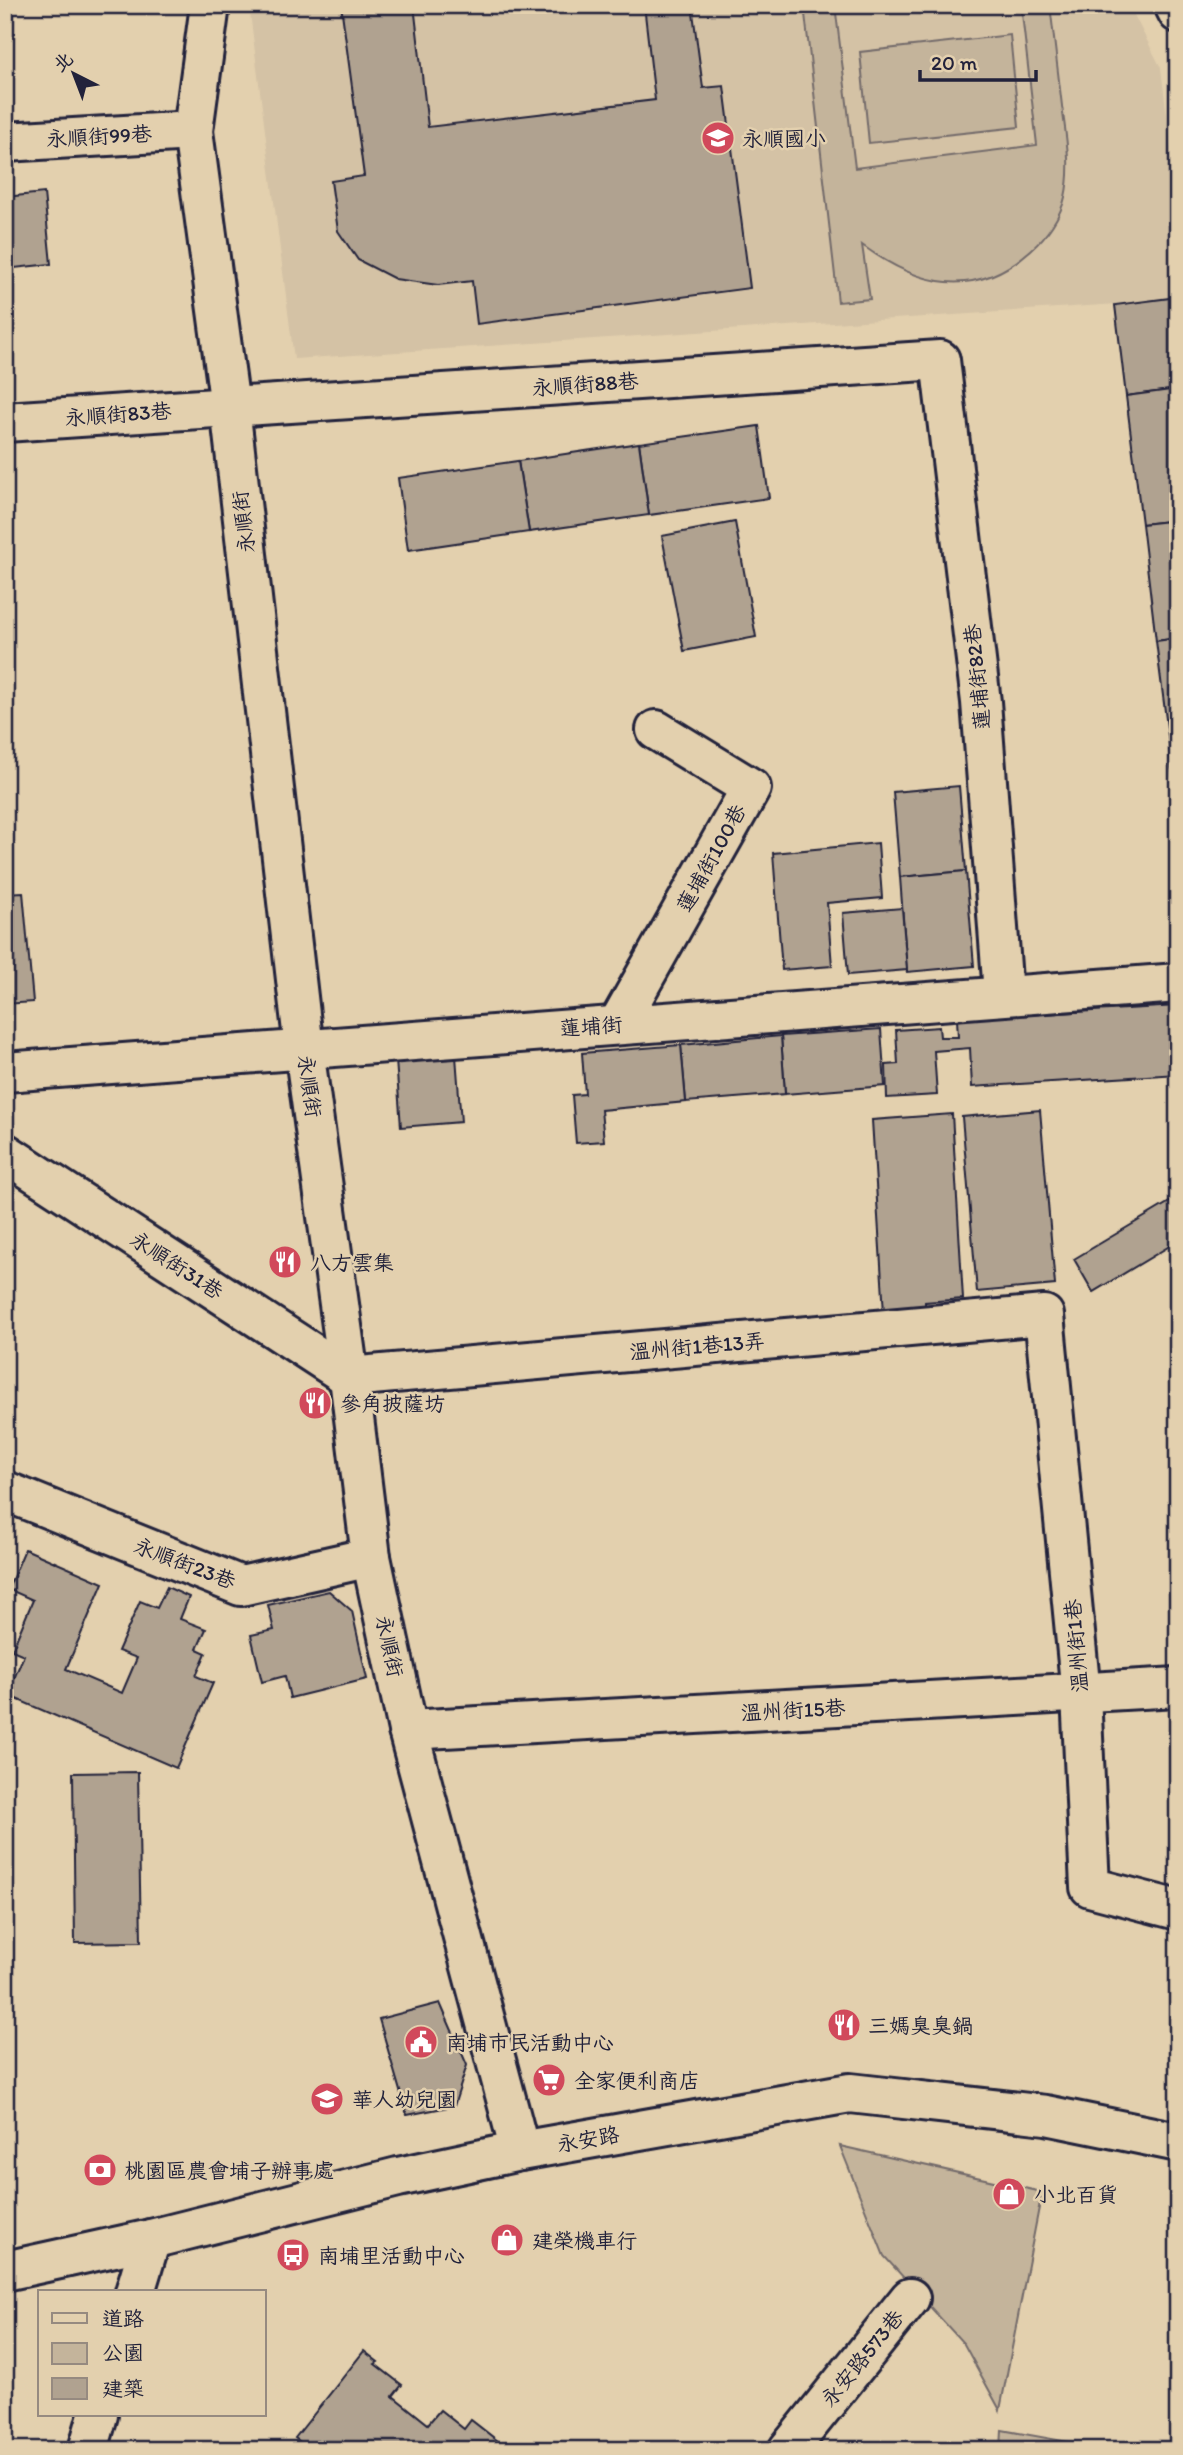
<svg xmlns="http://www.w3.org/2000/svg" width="1183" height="2455" font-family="Itim,'LXGW WenKai TC',sans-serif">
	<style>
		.built { fill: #d4c2a5 }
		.green { fill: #c4b49b; stroke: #736b6b; stroke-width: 2 }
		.building { fill: #b0a290; stroke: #22223b; stroke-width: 2 }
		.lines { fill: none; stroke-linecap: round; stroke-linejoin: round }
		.minor-casing { stroke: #22223b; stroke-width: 44 }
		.major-casing { stroke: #22223b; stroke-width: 44 }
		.minor { stroke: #e3d0ae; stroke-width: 38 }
		.major { stroke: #e3d0ae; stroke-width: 38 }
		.labels { text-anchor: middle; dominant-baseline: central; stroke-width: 5; stroke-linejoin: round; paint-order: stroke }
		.street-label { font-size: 21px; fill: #22223b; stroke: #e3d0ae }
		.poi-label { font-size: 21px; fill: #22223b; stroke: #e3d0ae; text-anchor: start }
	</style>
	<rect width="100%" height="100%" fill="#e3d0ae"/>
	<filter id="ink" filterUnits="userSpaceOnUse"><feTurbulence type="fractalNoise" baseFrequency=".0143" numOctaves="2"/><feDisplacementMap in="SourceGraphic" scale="14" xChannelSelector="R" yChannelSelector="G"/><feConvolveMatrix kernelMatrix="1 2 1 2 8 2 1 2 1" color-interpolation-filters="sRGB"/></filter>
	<g filter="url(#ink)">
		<polygon class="built" points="249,5 1129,5 1161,68 1178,207 1178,300 294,359"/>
		<g class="green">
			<path d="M804,5h31l20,163 182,-23 -16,-140h29c4,34 8,68 12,101 4,30 10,61 3,91 -4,19 -19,40 -34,53 -56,51 -113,36 -169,-5l8,54 -32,3z"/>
			<polygon points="1010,35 1019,127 869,143 860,52"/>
			<polygon points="840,2146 1042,2192 1000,2410 964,2344 884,2256"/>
			<polygon points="1002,2430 1112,2450 1001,2450"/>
		</g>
		<g class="building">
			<polygon points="341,5 414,5 428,127 655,100 644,5 692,5 703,88 724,86 750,288 477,324 472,281 438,285 395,279 358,260 338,231 331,181 364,176"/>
			<polygon points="44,193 51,264 5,269 5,197"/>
			<polygon points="1178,297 1178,389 1126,396 1115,305"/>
			<polygon points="1178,389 1178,520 1142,524 1126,396"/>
			<polygon points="759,426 769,498 649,515 639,443"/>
			<polygon points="639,443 649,515 529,532 518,461"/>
			<polygon points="518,461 529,532 408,550 398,478"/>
			<polygon points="1178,520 1178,638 1156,641 1142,524"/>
			<polygon points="735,522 756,637 684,651 662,536"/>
			<polygon points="1178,638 1178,725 1167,727 1156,641"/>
			<polygon points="1178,725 1178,814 1177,814 1167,727"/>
			<polygon points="959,786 966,871 900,877 893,792"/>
			<polygon points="878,843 882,898 827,903 832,966 782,970 773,853"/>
			<polygon points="966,871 974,966 907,972 900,877"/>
			<polygon points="23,892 33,1002 5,1004 5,893"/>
			<polygon points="902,908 907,970 848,975 843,913"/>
			<polygon points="1178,1006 1178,1074 972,1087 970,1048 934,1051 937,1095 887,1098 886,1065 898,1064 896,1030 939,1027 940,1037 958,1037 957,1019"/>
			<polygon points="881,1029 885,1086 785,1094 781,1036"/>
			<polygon points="781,1036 785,1094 686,1102 681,1045"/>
			<polygon points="681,1045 686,1102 601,1110 604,1141 576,1143 572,1095 585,1094 582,1053"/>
			<polygon points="456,1056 461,1122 401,1127 396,1060"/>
			<polygon points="1040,1110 1055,1285 977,1292 962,1117"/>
			<polygon points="952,1114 963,1299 925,1302 925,1310 884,1313 872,1120"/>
			<polygon points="1178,1197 1178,1241 1093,1292 1074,1259"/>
			<polygon points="25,1549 103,1583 66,1669 122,1693 137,1658 118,1651 140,1601 157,1608 167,1587 189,1597 180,1619 206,1629 197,1649 206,1653 196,1676 213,1683 176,1768 7,1695 24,1655 12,1650 33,1600 8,1589"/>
			<polygon points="329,1591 352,1611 367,1679 290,1698 285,1676 262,1682 251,1635 274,1630 268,1605"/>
			<polygon points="138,1772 141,1942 75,1943 73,1773"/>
			<polygon points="440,2003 467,2065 454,2106 407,2115 379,2019"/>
			<polygon points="364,2351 378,2362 375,2364 402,2385 393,2396 428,2424 440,2410 464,2429 471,2420 503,2445 499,2450 311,2450 295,2438"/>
		</g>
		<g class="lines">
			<defs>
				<g id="minor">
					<polyline points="210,5 193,131 230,407 304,1049 349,1377 371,1557 408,1730 520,2151"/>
					<polyline points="1174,5 1178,13"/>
					<polyline points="5,142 193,131"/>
					<polyline points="5,422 940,360 981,702 1003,994"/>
					<polyline points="618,1024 751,788 656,730"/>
					<polyline points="5,1072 1178,983"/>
					<polyline points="5,1153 349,1377 1044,1315 1081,1694 1090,1887 1178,1910"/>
					<polyline points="5,1491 241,1586 371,1557"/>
					<polyline points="408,1730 1178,1687"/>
					<polyline points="135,2292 151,2239"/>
					<polyline points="88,2450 98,2415"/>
					<polyline points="788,2450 910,2298"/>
				</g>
				<polyline id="major" points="5,2271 151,2239 398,2177 520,2151 850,2093 1046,2115 1178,2142"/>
			</defs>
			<use href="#minor" class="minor-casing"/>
			<use href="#major" class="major-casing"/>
			<use href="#minor" class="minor"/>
			<use href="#major" class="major"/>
		</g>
	</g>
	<defs>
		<symbol id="school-disc" viewBox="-11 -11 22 22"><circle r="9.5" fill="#d1495b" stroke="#e3d0ae"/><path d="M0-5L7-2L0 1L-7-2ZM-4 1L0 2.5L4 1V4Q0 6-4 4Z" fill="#fff"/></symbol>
		<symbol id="restaurant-disc" viewBox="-11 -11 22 22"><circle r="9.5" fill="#d1495b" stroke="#e3d0ae"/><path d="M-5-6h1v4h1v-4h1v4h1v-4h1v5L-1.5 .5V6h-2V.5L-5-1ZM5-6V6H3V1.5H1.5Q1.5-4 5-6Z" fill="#fff"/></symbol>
		<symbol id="civic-disc" viewBox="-11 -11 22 22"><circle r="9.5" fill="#d1495b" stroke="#e3d0ae"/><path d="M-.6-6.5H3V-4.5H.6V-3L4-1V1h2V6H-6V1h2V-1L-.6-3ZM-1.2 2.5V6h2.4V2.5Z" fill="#fff"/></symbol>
		<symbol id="supermarket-disc" viewBox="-11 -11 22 22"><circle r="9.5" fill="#d1495b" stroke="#e3d0ae"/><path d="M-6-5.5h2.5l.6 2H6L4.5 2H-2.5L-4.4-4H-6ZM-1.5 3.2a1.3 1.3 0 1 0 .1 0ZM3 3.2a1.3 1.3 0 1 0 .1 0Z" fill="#fff"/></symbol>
		<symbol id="bank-disc" viewBox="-11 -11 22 22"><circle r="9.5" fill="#d1495b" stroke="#e3d0ae"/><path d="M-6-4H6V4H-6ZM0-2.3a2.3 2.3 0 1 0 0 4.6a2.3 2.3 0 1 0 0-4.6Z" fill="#fff"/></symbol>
		<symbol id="shop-disc" viewBox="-11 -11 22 22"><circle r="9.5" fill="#d1495b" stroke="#e3d0ae"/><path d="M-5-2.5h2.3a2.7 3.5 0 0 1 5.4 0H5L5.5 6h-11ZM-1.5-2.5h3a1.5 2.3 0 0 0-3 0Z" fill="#fff"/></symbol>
		<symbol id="bus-disc" viewBox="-11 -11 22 22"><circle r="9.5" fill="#d1495b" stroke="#e3d0ae"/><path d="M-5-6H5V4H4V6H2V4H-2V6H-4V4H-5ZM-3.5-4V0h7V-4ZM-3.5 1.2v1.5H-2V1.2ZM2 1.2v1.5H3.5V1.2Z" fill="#fff"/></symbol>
	</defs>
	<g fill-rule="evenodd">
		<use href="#school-disc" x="699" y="119" width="38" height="38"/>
		<use href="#restaurant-disc" x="266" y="1243" width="38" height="38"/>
		<use href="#restaurant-disc" x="296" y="1384" width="38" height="38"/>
		<use href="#restaurant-disc" x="825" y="2006" width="38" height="38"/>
		<use href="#civic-disc" x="402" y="2023" width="38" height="38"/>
		<use href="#supermarket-disc" x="530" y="2061" width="38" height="38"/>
		<use href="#school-disc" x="308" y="2080" width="38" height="38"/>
		<use href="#bank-disc" x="81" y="2151" width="38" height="38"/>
		<use href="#shop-disc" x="990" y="2175" width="38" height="38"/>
		<use href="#shop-disc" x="488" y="2221" width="38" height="38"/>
		<use href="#bus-disc" x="274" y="2236" width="38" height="38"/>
	</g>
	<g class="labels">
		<g class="street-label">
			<text transform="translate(99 136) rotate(-3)">永順街99巷</text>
			<text transform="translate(585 384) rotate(-4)">永順街88巷</text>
			<text transform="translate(118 414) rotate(-4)">永順街83巷</text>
			<text transform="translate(243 522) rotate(-97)">永順街</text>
			<text transform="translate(977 677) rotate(-96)">蓮埔街82巷</text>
			<text transform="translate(711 858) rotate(-61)">蓮埔街100巷</text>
			<text transform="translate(591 1026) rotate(-4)">蓮埔街</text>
			<text transform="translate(310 1086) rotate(82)">永順街</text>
			<text transform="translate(177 1265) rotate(33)">永順街31巷</text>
			<text transform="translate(697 1346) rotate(-5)">溫州街1巷13弄</text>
			<text transform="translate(185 1563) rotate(21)">永順街23巷</text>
			<text transform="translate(390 1646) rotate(78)">永順街</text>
			<text transform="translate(1076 1646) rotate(-95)">溫州街1巷</text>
			<text transform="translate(793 1710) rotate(-3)">溫州街15巷</text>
			<text transform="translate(588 2139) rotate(-10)">永安路</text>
			<text transform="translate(862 2358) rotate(-51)">永安路573巷</text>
		</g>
		<g class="poi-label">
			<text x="742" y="138">永順國小</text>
			<text x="310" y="1262">八方雲集</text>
			<text x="340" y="1403">參角披薩坊</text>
			<text x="868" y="2025">三媽臭臭鍋</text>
			<text x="446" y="2042">南埔市民活動中心</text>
			<text x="574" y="2080">全家便利商店</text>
			<text x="352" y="2099">華人幼兒園</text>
			<text x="124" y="2170">桃園區農會埔子辦事處</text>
			<text x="1034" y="2194">小北百貨</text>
			<text x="532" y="2240">建榮機車行</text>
			<text x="318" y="2255">南埔里活動中心</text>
		</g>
	</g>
	<rect width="1183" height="2455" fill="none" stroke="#e3d0ae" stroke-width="28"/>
	<rect x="14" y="14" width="1155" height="2427" fill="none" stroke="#22223b" stroke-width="2.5" filter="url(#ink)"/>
	<rect x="38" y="2290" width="228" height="126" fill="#e3d0ae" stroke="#968a80" stroke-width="2"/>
	<rect x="52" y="2313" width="35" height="10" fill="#e3d0ae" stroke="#968a80" stroke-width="2"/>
	<text x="102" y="2326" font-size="21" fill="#22223b">道路</text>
	<rect x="52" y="2343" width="35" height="21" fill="#c4b49b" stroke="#968a80" stroke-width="2"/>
	<text x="102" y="2360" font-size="21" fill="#22223b">公園</text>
	<rect x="52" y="2378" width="35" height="21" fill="#b0a290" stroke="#968a80" stroke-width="2"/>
	<text x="102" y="2396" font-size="21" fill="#22223b">建築</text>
	<g transform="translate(74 74) rotate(318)" stroke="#e3d0ae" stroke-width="5" paint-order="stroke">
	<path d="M0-5L12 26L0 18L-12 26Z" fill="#22223b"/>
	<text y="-10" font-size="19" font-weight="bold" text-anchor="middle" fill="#22223b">北</text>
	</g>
	<path d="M920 70v10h116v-10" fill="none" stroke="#22223b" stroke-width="3.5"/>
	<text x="931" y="70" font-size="21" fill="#22223b" stroke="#e3d0ae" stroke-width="5" paint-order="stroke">20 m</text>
</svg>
